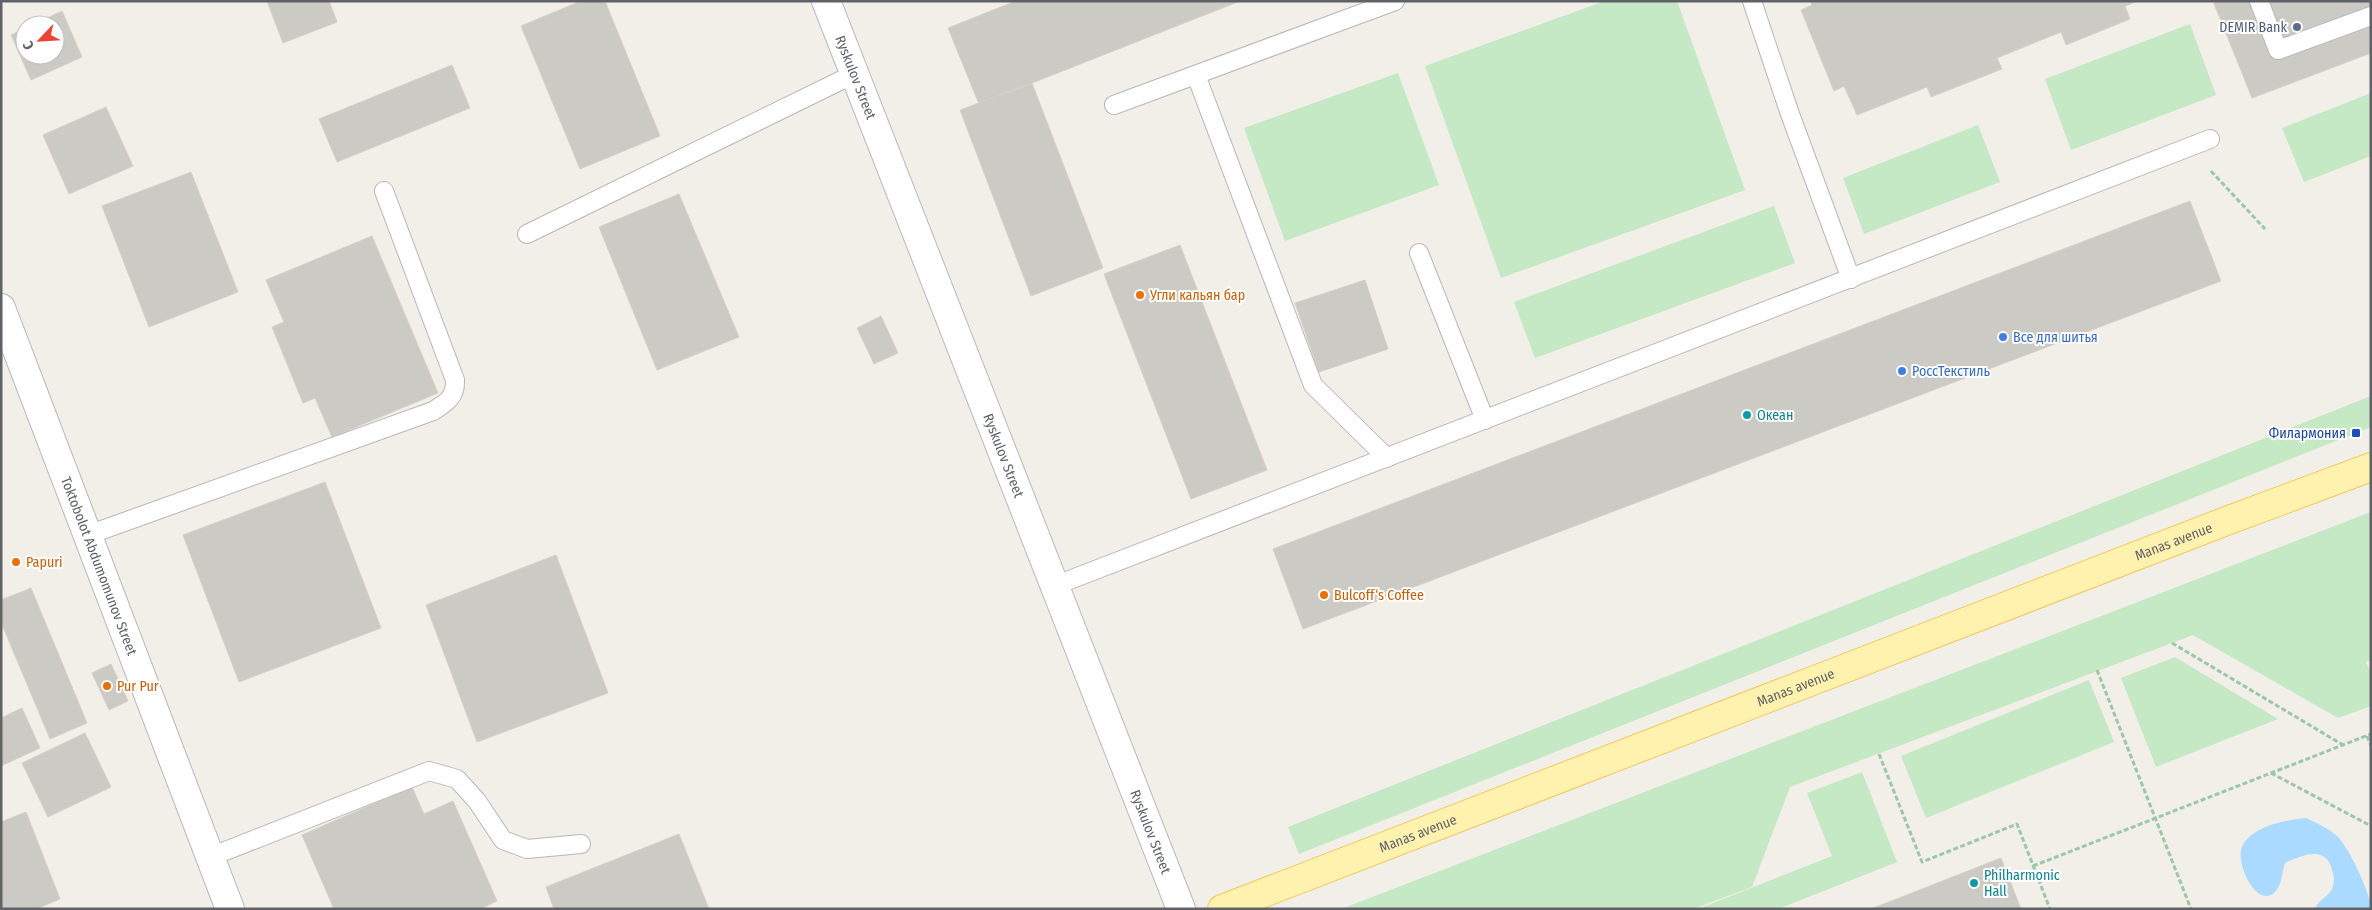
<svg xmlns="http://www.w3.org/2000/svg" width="2372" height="910" font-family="'Fira Sans Condensed',sans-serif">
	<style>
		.green { fill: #c5e8c5 }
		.water { fill: #aadaff }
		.building { fill: #cccac5; stroke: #d6d1c6 }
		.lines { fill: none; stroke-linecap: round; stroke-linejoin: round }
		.lane-casing { stroke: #b5b8bc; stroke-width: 20 }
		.street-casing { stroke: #b5b8bc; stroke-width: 30 }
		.secondary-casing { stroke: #b6babf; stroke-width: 30 }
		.primary-casing { stroke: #f2c960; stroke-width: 30 }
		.path { stroke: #9cc7a9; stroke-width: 3; stroke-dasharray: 5 2.5; stroke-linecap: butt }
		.lane { stroke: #fff; stroke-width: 18 }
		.street { stroke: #fff; stroke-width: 28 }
		.secondary { stroke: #fff; stroke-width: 28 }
		.primary { stroke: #fff2af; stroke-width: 28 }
		.service-dot { fill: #5c6f8a; stroke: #fff; stroke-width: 2 }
		.food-dot { fill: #e8710a; stroke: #fff; stroke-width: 2 }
		.shop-dot { fill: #3f7fe0; stroke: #fff; stroke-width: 2 }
		.culture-dot { fill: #0f9aa8; stroke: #fff; stroke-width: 2 }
		.transit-dot { fill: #1a4fb4; stroke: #fff; stroke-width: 2 }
		.labels { text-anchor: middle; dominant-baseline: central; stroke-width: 4; stroke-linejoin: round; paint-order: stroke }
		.service-label { font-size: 14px; fill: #4e5e75; stroke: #fff; text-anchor: end }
		.street-label { font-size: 14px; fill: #5f6368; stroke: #fff }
		.food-label { font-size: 14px; fill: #c56008; stroke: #fff; text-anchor: start }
		.shop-label { font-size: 14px; fill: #366cbe; stroke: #fff; text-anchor: start }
		.culture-label { font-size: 14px; fill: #0d838f; stroke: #fff; text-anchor: start }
		.transit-label { font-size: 14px; fill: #164399; stroke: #fff; text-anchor: end }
	</style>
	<rect width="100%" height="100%" fill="#f1efe8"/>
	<g class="green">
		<polygon points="1605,1 1677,1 1745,190 1501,278 1425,66"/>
		<polygon points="2190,24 2216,95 2071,150 2045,79"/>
		<polygon points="1398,73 1439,185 1285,241 1244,128"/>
		<polygon points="2371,93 2371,156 2304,182 2282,128"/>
		<polygon points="1978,125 2000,182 1864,234 1843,178"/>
		<polygon points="1774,206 1795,263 1535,358 1514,302"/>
		<polygon points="2371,396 2371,427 1299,854 1288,827"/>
		<polygon points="2371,512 2371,660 2366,662 2371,674 2371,706 2338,718 2193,635 1790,787 1752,887 1693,909 1341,909"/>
		<polygon points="2175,657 2278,719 2156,767 2121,678"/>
		<polygon points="2089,680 2114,742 1926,818 1901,756"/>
		<polygon points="1862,772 1897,862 1778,909 1698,909 1832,856 1807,793"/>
	</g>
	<path class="water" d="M2306,818c11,5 21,10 30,17 12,10 35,59 35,74h-56c4,-10 13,-12 17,-20 3,-7 2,-13 0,-19 -6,-26 -31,-14 -47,-7 -3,9 -3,22 -10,29 -19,18 -40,-30 -33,-45 9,-21 44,-27 64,-29z"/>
	<g class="building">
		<polygon points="267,1 329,1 337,22 283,43"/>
		<polygon points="581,1 605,1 660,136 580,169 521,26"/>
		<polygon points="1016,1 1240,1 979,104 948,28"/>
		<polygon points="1810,1 2138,1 2125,6 2130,19 2066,45 2061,32 1997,58 2002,69 1931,97 1927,87 1857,115 1844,86 1834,91 1801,10 1812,5"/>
		<polygon points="2213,1 2371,1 2371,53 2252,98"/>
		<polygon points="62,11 82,57 31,80 11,35 25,28 25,55 55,55 55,25 32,25"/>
		<polygon points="452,65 470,108 337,162 319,119"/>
		<polygon points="1032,83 1103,268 1031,296 960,110"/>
		<polygon points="106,107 133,166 69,194 43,135"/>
		<polygon points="191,172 238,292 149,327 102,206"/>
		<polygon points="679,194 739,337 657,370 599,227"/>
		<polygon points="2190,201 2221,281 1303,629 1273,549"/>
		<polygon points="372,236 438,393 332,437 315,398 303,403 272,327 284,322 266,280"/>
		<polygon points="1180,245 1267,470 1191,499 1104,274"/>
		<polygon points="1365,280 1388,349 1319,372 1295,303"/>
		<polygon points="881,316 898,353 874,364 857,328"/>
		<polygon points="325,482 381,628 239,682 183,535"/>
		<polygon points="556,555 608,693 477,742 426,605"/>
		<polygon points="31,588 87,723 50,739 1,622 1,600"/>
		<polygon points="111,664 128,701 109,710 92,673"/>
		<polygon points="22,708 40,748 1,766 1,718"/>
		<polygon points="85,733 111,787 48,817 22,763"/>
		<polygon points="412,787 424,814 453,801 497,901 480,909 334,909 302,835"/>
		<polygon points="26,812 60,899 36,909 1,909 1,822"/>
		<polygon points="679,834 709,909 554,909 546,887"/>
		<polygon points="2001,858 2021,909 1871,909"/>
	</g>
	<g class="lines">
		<defs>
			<g id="lane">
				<polyline points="1752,1 1790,114 1851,279"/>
				<polyline points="2259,1 2278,50 2371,16"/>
				<polyline points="1196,75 1313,385 1387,458"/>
				<polyline points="1114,105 1395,1"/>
				<polyline points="527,234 854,74"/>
				<polyline points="1419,253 1485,420"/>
				<path d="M88,535l345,-124c13,-8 23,-14 22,-31l-71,-189"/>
				<polyline points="1054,586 2210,139"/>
				<polyline points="210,857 429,771 457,779 477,801 503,840 527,849 581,844"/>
			</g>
			<g id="street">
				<path id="s1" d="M1,308l229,601"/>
			</g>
			<g id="secondary">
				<path id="s2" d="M826,1l355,908"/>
			</g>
			<g id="primary">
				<path id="s3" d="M1222,909l1007,-389 142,-53"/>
			</g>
		</defs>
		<use href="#lane" class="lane-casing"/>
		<use href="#street" class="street-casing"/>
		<use href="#secondary" class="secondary-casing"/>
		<use href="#primary" class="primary-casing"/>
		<g class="path">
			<polyline points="2211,171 2265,229"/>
			<polyline points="2172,643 2343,745"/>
			<polyline points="2097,670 2191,909"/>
			<polyline points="2367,736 2371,746"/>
			<polyline points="1879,754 1922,862 2017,824 2050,909"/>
			<polyline points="2271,773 2371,826"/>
			<polyline points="2033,866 2371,734"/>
		</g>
		<use href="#lane" class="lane"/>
		<use href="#street" class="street"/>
		<use href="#secondary" class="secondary"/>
		<use href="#primary" class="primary"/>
	</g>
	<circle class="service-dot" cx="2297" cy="27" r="5"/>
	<g class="food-dot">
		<circle cx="1140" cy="295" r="5"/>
		<circle cx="16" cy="562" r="5"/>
		<circle cx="1324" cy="595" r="5"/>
		<circle cx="107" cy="686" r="5"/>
	</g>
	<g class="shop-dot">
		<circle cx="2003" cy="337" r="5"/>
		<circle cx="1902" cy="371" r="5"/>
	</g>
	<g class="culture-dot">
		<circle cx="1747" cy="415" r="5"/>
		<circle cx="1974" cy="883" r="5"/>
	</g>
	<rect class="transit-dot" x="2351" y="428" width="10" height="10" rx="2.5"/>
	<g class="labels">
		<g class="service-label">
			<text x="2287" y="27">DEMIR Bank</text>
		</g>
		<g class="street-label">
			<text stroke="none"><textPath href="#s2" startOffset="82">Ryskulov Street</textPath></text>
			<text stroke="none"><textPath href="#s2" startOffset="488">Ryskulov Street</textPath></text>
			<text stroke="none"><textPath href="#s3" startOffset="1020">Manas avenue</textPath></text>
			<text stroke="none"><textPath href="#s1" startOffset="276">Toktobolot Abdumomunov Street</textPath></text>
			<text stroke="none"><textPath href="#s3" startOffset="615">Manas avenue</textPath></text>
			<text stroke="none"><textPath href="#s2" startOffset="892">Ryskulov Street</textPath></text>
			<text stroke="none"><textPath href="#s3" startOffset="210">Manas avenue</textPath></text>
		</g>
		<g class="food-label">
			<text x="1150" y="295">Угли кальян бар</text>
			<text x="26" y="562">Papuri</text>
			<text x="1334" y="595">Bulcoff‘s Coffee</text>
			<text x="117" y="686">Pur Pur</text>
		</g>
		<g class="shop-label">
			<text x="2013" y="337">Все для шитья</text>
			<text x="1912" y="371">РоссТекстиль</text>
		</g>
		<g class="culture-label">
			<text x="1757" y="415">Океан</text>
			<text x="1984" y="875">Philharmonic<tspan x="1984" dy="16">Hall</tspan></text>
		</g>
		<g class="transit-label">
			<text x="2346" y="433">Филармония</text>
		</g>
	</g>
	<rect width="2372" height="910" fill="none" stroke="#5f6368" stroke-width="5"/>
	<g transform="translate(40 40) rotate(245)"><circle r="24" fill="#ffffff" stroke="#bfc1c3"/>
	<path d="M0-4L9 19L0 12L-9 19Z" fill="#ea4335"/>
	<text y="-8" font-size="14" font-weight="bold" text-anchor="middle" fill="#5f6368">С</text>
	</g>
</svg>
